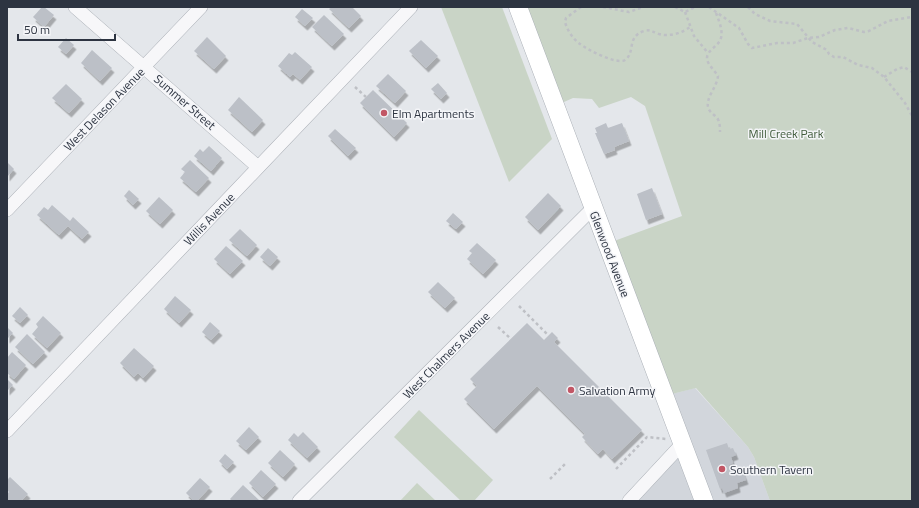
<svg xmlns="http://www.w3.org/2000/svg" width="919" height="508" font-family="'Titillium Web',sans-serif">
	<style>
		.built { fill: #d2d6dc }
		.green { fill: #c9d4c6 }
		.building { fill: #bcc0c7; filter: url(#shadow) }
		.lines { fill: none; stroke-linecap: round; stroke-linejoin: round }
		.minor-casing { stroke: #a9aeb5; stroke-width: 14 }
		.secondary-casing { stroke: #a9aeb5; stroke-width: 19 }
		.path { stroke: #bec0c5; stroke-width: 2.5; stroke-dasharray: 3 3; stroke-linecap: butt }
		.minor { stroke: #f7f7f9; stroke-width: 13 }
		.secondary { stroke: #fff; stroke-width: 18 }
		.poi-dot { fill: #c25665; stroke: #f4f5f8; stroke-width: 1.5 }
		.labels { text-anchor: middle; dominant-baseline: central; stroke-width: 3; stroke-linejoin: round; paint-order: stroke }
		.street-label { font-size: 12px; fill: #2d3441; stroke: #f4f5f8 }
		.poi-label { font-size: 12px; fill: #2d3441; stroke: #f4f5f8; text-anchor: start }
		.park-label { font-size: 12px; fill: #415c3c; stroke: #f4f5f8 }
	</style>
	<defs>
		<filter id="shadow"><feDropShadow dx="2.5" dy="4.5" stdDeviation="0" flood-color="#0004"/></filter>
	</defs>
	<rect width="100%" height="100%" fill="#e4e7eb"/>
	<polygon class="built" points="695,388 748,447 754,457 770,501 629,501 682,444 664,396"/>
	<g class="green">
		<polygon points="441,7 502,7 552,139 509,182"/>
		<polygon points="516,7 912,7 912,501 770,501 754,457 748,447 696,388 664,396 606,244 682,216 645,106 631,97 599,108 592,99 573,98 555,106"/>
		<polygon points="419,410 493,480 474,501 461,501 394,437"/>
		<polygon points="417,483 436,501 400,501"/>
	</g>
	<g class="building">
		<polygon points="42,7 44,7 54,15 44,27 33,17"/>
		<polygon points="332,7 352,7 361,16 349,28 329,9"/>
		<polygon points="302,9 313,18 305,26 295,17"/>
		<polygon points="324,15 344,34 332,46 312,27"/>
		<polygon points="207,37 226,56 214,69 194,51"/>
		<polygon points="66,38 74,45 66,54 58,47"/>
		<polygon points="421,40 438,56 426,68 409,51"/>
		<polygon points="92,50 112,68 100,81 81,63"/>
		<polygon points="295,52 312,67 300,80 293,74 290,77 278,66 289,53 292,55"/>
		<polygon points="388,74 406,91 395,103 376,86"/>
		<polygon points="438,83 447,93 441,99 431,89"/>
		<polygon points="66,84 82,99 69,113 52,98"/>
		<polygon points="373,90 407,123 394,137 360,103"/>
		<polygon points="239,97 263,120 252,132 228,110"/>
		<polygon points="606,123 608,128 622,123 629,141 614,147 615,150 604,154 595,133 597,133 595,128"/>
		<polygon points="335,129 356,148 348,156 328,136"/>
		<polygon points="209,146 222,158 211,171 194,156 200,149 203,152"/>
		<polygon points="190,160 209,178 196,192 180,178 185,172 181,169"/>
		<polygon points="7,162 14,169 7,177"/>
		<polygon points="652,188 662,214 646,220 637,194"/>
		<polygon points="129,190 139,199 133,205 124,196"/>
		<polygon points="548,193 561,206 538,230 525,217"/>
		<polygon points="159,197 173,210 160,224 146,211"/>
		<polygon points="52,205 70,221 73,217 89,232 82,239 68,226 59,235 37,215 44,207 48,210"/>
		<polygon points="453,213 463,222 456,229 446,221"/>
		<polygon points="240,229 257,245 247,256 229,240"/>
		<polygon points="477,243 496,260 483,274 467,259 472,253 469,251"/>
		<polygon points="226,246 243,261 230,274 214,259"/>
		<polygon points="268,248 278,257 270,266 260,257"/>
		<polygon points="438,282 455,298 445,308 428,292"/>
		<polygon points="175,296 191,310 179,323 164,309"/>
		<polygon points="20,307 28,315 20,323 12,316"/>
		<polygon points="43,316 61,333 47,348 32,334 38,327 36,324"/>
		<polygon points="210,322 220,331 211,340 202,332"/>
		<polygon points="527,323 544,340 552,332 558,338 554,342 642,430 612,459 603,449 598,454 582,437 585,434 537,386 494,429 464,399 477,386 470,379"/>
		<polygon points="7,327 13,333 7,339"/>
		<polygon points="27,334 45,352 33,364 15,347"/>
		<polygon points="134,348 154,366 143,378 138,373 134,377 120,363"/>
		<polygon points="12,352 26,365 14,379 7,373 7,358"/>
		<polygon points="7,379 13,385 7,391"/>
		<polygon points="249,427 259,437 246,450 236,441"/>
		<polygon points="303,432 318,447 307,458 288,440 294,433 298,437"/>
		<polygon points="727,443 729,449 733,448 736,455 731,457 733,463 729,465 731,471 741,467 746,480 737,483 738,488 724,493 722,488 720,489 706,450"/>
		<polygon points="280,450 295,464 283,477 268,463"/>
		<polygon points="225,454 234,462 227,469 219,461"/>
		<polygon points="261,470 276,484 263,497 249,483"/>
		<polygon points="10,477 28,494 21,501 7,500 7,494 9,492 7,490 7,480"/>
		<polygon points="200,478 210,487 197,501 194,501 186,493"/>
		<polygon points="243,485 260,501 232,501 230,499"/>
	</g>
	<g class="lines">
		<defs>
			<g id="minor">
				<polyline points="75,7 258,167"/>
				<polyline points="7,210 201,7"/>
				<polyline points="7,431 411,7"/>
				<polyline points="299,501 593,208"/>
				<polyline points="629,501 682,444"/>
			</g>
			<polyline id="secondary" points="518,7 704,501"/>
		</defs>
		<use href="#minor" class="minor-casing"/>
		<use href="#secondary" class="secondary-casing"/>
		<g class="path">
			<path d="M581,7l-15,11 -1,4c2,8 8,17 15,22 8,6 37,21 45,16 11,-8 1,-23 19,-29 6,-2 9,1 15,3 10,3 23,-1 31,-7"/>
			<polyline points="603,7 629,12 643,7"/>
			<polyline points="675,7 685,12 695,7"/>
			<polyline points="709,7 739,28 748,44 752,48 777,43 793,43 808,38 819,37 835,30 848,28 864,32 869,31 888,21 912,17"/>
			<polyline points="748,7 755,14 770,21 797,24 812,42 827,50 829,54 834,57 843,57 858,65 872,68 884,77 905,103 912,116"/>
			<polyline points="685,12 694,36 708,53"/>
			<path d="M716,13c3,8 7,17 5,25 -2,8 -14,12 -14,20 0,6 8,13 11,18 -1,11 -12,21 -10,31 1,6 10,9 11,15 1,3 1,7 1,10"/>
			<polyline points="884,77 897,69 904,67 912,72"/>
			<polyline points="355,87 366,97"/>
			<polyline points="519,306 548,335"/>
			<polyline points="498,327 511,339"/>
			<polyline points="616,469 647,437 666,439"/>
			<polyline points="550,479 565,464"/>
		</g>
		<use href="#minor" class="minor"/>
		<use href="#secondary" class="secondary"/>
	</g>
	<g class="poi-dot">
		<circle cx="384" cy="113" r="4"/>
		<circle cx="571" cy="390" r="4"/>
		<circle cx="722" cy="469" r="4"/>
	</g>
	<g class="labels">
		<g class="street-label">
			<text transform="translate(185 102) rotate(41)">Summer Street</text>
			<text transform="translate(104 109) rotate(-46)">West Delason Avenue</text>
			<text transform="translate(209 219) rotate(-46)">Willis Avenue</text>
			<text transform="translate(610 254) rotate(69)">Glenwood Avenue</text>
			<text transform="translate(446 355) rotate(-45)">West Chalmers Avenue</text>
		</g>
		<g class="poi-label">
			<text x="392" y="113">Elm Apartments</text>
			<text x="579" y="390">Salvation Army</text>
			<text x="730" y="469">Southern Tavern</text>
		</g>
		<g class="park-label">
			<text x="786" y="133">Mill Creek Park</text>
		</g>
	</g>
	<rect width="919" height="508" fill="none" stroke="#2d3441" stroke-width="16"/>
	<path d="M18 34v6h97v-6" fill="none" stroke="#2d3441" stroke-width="2"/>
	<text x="24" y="34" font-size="12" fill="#2d3441" stroke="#f4f5f8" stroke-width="3" paint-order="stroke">50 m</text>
</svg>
